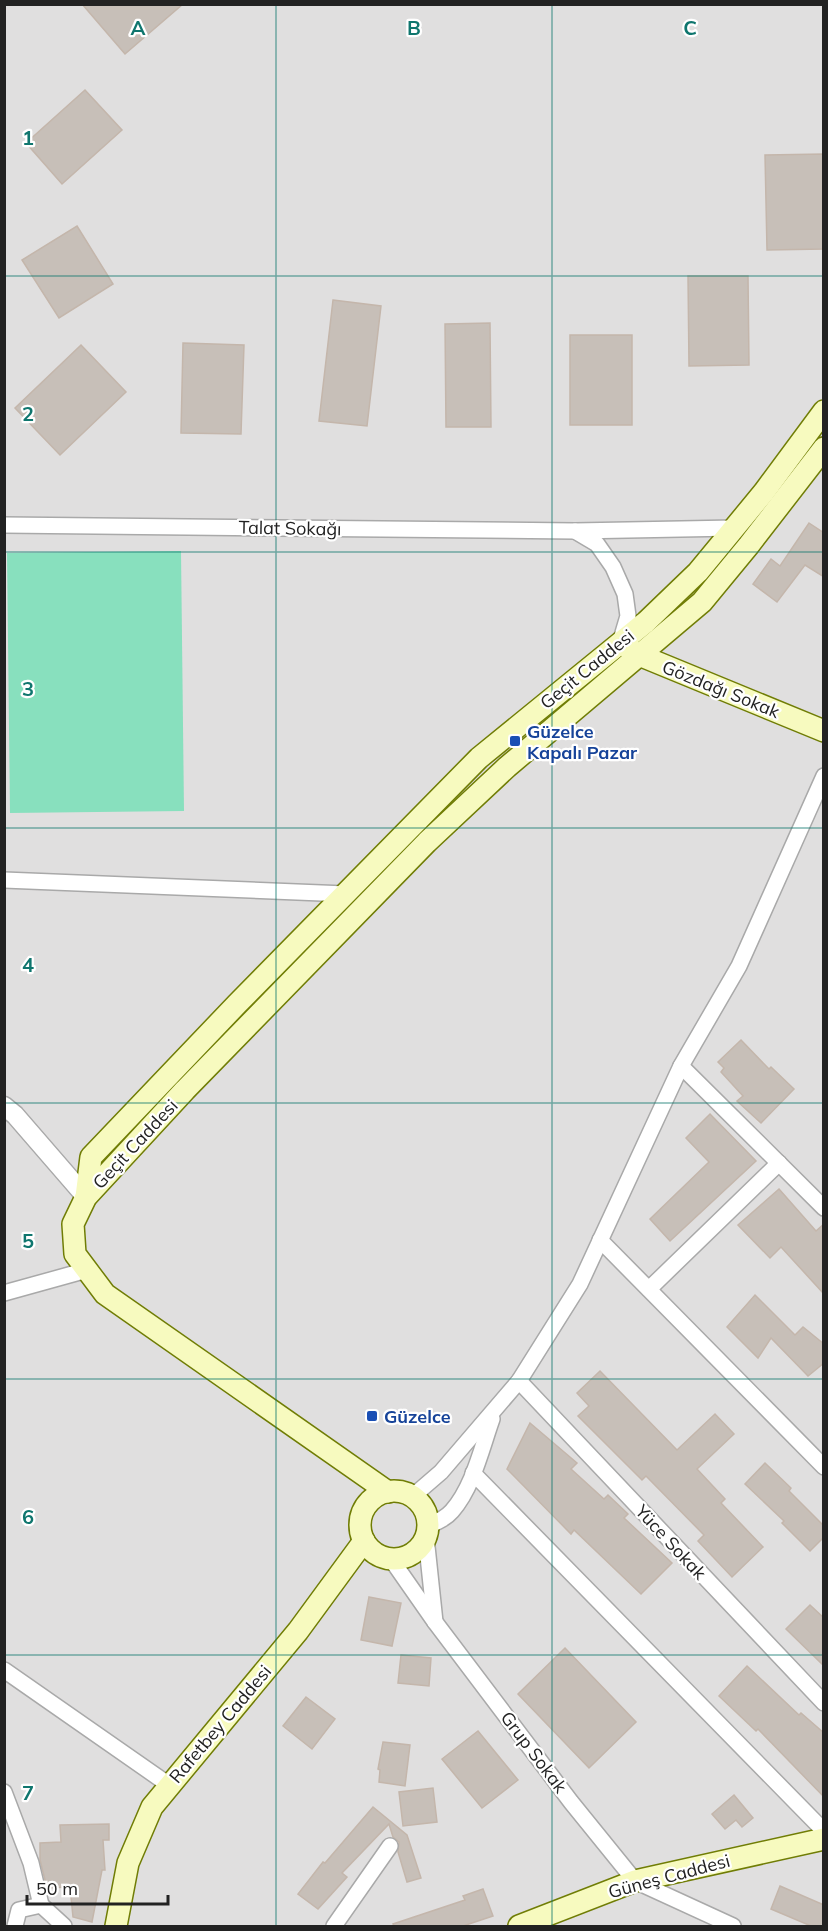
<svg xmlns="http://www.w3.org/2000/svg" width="828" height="1931" font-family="Mulish,sans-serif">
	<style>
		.residential { fill: #e0dfdf }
		.pitch { fill: #88e0be }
		.building { fill: #c7bfb8; stroke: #c4b6ab; stroke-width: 1.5 }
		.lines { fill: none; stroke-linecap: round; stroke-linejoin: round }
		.minor-casing { stroke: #a9a9a9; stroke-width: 18 }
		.tertiary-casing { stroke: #a9a9a9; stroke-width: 21 }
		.secondary-casing { stroke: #707d05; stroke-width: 24 }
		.minor { stroke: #fff; stroke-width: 15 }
		.tertiary { stroke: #fff; stroke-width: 18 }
		.secondary { stroke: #f7fabf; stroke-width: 21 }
		.grid { fill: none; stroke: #0f766e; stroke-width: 1.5; stroke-opacity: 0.55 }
		.transit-dot { fill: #1a4fb4; stroke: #fff; stroke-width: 2 }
		.labels { text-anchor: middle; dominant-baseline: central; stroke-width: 4.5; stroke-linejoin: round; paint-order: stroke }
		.street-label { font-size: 18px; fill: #222; stroke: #fff }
		.transit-label { font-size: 18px; font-weight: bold; fill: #164399; stroke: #fff; text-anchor: start }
		.grid-label { font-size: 20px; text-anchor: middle; font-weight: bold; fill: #0f766e; stroke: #fff; stroke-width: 4.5; stroke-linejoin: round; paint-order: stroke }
	</style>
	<rect width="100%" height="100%" fill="#f2efe9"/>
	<rect class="residential" x="5" y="5" width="818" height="1921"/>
	<polygon class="pitch" points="181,551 184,811 10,813 7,553"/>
	<g class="building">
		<polygon points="82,4 183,4 125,54"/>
		<polygon points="85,90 122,130 62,184 26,143"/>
		<polygon points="824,154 824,249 767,250 765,155"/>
		<polygon points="77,226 113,284 59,318 22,260"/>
		<polygon points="688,276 748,276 749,365 689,366"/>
		<polygon points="333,300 381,306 367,426 319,421"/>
		<polygon points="490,323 491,427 446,427 445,324"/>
		<rect x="570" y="335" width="62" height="90"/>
		<polygon points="183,343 244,345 241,434 181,433"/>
		<polygon points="81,345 126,392 60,455 15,408"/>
		<polygon points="809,523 824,533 824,577 805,565 777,602 753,584 771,559 780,566"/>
		<polygon points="741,1040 769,1069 771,1067 794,1089 761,1123 737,1101 743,1096 721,1072 724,1068 718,1062"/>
		<polygon points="710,1114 756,1161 670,1241 650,1219 709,1162 686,1138"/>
		<polygon points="779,1189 816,1231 824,1224 824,1294 781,1247 770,1258 738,1225"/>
		<polygon points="755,1295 795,1335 803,1327 824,1344 824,1363 808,1376 771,1338 758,1358 727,1327"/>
		<polygon points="600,1371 677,1450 715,1414 734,1434 697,1469 725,1499 721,1503 763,1547 732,1577 698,1541 704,1535 646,1476 642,1480 578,1416 589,1406 577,1393"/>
		<polygon points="530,1423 577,1463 571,1469 604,1499 608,1495 628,1514 624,1518 672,1563 641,1594 574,1530 571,1534 507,1469"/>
		<polygon points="765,1463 791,1488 789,1491 824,1526 824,1537 810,1551 782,1523 784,1521 745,1484"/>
		<polygon points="369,1597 401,1603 392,1646 361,1640"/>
		<polygon points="810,1605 824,1618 824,1666 786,1629"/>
		<polygon points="565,1648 636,1722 589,1768 518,1694"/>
		<polygon points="401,1655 431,1658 429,1686 398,1683"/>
		<polygon points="747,1666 799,1715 801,1713 824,1733 824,1797 758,1729 756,1731 719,1696"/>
		<polygon points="306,1697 335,1719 312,1749 283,1726"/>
		<polygon points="478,1731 518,1780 482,1808 442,1759"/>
		<polygon points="383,1742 410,1745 405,1786 379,1782 380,1770 378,1769"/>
		<polygon points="433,1788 437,1822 403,1826 399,1792"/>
		<polygon points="734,1795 753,1818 742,1827 736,1820 725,1829 712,1814"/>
		<polygon points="373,1807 407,1835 421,1878 407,1882 398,1852 399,1842 393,1837 389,1824 342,1873 347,1877 318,1909 298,1894 323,1862 325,1863"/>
		<polygon points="109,1824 109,1840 103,1840 105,1870 102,1870 92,1922 73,1917 70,1887 47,1888 40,1860 40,1843 61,1842 60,1825"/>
		<polygon points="780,1886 824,1905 824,1926 811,1926 771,1909"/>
		<polygon points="483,1889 493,1916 463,1926 394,1926 393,1924 465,1900 463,1896"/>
	</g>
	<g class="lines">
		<defs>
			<g id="minor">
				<polyline points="4,525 575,531 734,528"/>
				<polyline points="575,531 597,544 613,567 625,594 628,616 620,643"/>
				<polyline points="4,880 346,894"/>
				<polyline points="681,1066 824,1208"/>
				<polyline points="600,1240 824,1467"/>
				<polyline points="649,1289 779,1163"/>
				<polyline points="4,1293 87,1270"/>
				<polyline points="519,1381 824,1703"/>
				<polyline points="473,1473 824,1831"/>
				<polyline points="412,1497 441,1472 519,1381 580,1284 681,1066 739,966 824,776"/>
				<path d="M428,1526c9,-4 17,-7 24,-15 21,-24 29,-61 40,-92"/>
				<polyline points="426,1537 435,1622"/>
				<polyline points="391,1559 435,1622 571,1802 635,1881 733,1926"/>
				<polyline points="4,1670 169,1785"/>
				<polyline points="4,1792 31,1863 41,1905 64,1926"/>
				<polyline points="15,1926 19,1910 41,1905"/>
				<polyline points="334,1926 390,1846"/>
			</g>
			<polyline id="tertiary" points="4,1106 15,1115 86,1197"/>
			<g id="secondary">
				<polyline points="628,648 639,655 824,731"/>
				<polyline points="86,1197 91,1157 237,1004 479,758 646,622 698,572 764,492 824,411"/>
				<circle cx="394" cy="1525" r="34"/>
				<polyline points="388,1492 105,1294 75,1254 73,1224 86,1197 185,1090 427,842 507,767 702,602 749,545 824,448"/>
				<polyline points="116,1926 128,1863 152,1807 298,1631 364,1541"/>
				<polyline points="519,1926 635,1881 824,1839"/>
			</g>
		</defs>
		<use href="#minor" class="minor-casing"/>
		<use href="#tertiary" class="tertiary-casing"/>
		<use href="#secondary" class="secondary-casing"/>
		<use href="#minor" class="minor"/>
		<use href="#tertiary" class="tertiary"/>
		<use href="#secondary" class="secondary"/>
	</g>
	<path class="grid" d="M276,4v1922M552,4v1922M4,276h820M4,552h820M4,828h820M4,1103h820M4,1379h820M4,1655h820"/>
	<g class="transit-dot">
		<rect x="509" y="735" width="12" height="12" rx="3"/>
		<rect x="366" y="1410" width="12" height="12" rx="3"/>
	</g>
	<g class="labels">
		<g class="street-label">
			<text transform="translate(290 528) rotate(1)">Talat Sokağı</text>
			<text transform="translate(587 669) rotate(-39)">Geçit Caddesi</text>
			<text transform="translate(721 689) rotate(22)">Gözdağı Sokak</text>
			<text transform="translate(135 1144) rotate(-47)">Geçit Caddesi</text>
			<text transform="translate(671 1542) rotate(47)">Yüce Sokak</text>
			<text transform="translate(220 1724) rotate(-50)">Rafetbey Caddesi</text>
			<text transform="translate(534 1752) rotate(53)">Grup Sokak</text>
			<text transform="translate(669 1876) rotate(-15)">Güneş Caddesi</text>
		</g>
		<g class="transit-label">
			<text x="527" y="731">Güzelce<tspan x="527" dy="21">Kapalı Pazar</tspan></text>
			<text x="384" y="1416">Güzelce</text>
		</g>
	</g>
	<g class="grid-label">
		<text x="138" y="35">A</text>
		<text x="414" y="35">B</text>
		<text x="690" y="35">C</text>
		<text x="28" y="145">1</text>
		<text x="28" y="421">2</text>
		<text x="28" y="696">3</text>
		<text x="28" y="972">4</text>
		<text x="28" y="1248">5</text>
		<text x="28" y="1524">6</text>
		<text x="28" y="1800">7</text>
	</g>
	<rect width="828" height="1931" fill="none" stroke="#222222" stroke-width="12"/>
	<path d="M27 1895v9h141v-9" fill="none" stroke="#222222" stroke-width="3"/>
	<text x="36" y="1895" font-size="18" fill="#222222" stroke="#ffffff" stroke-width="4.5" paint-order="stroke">50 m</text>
</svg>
